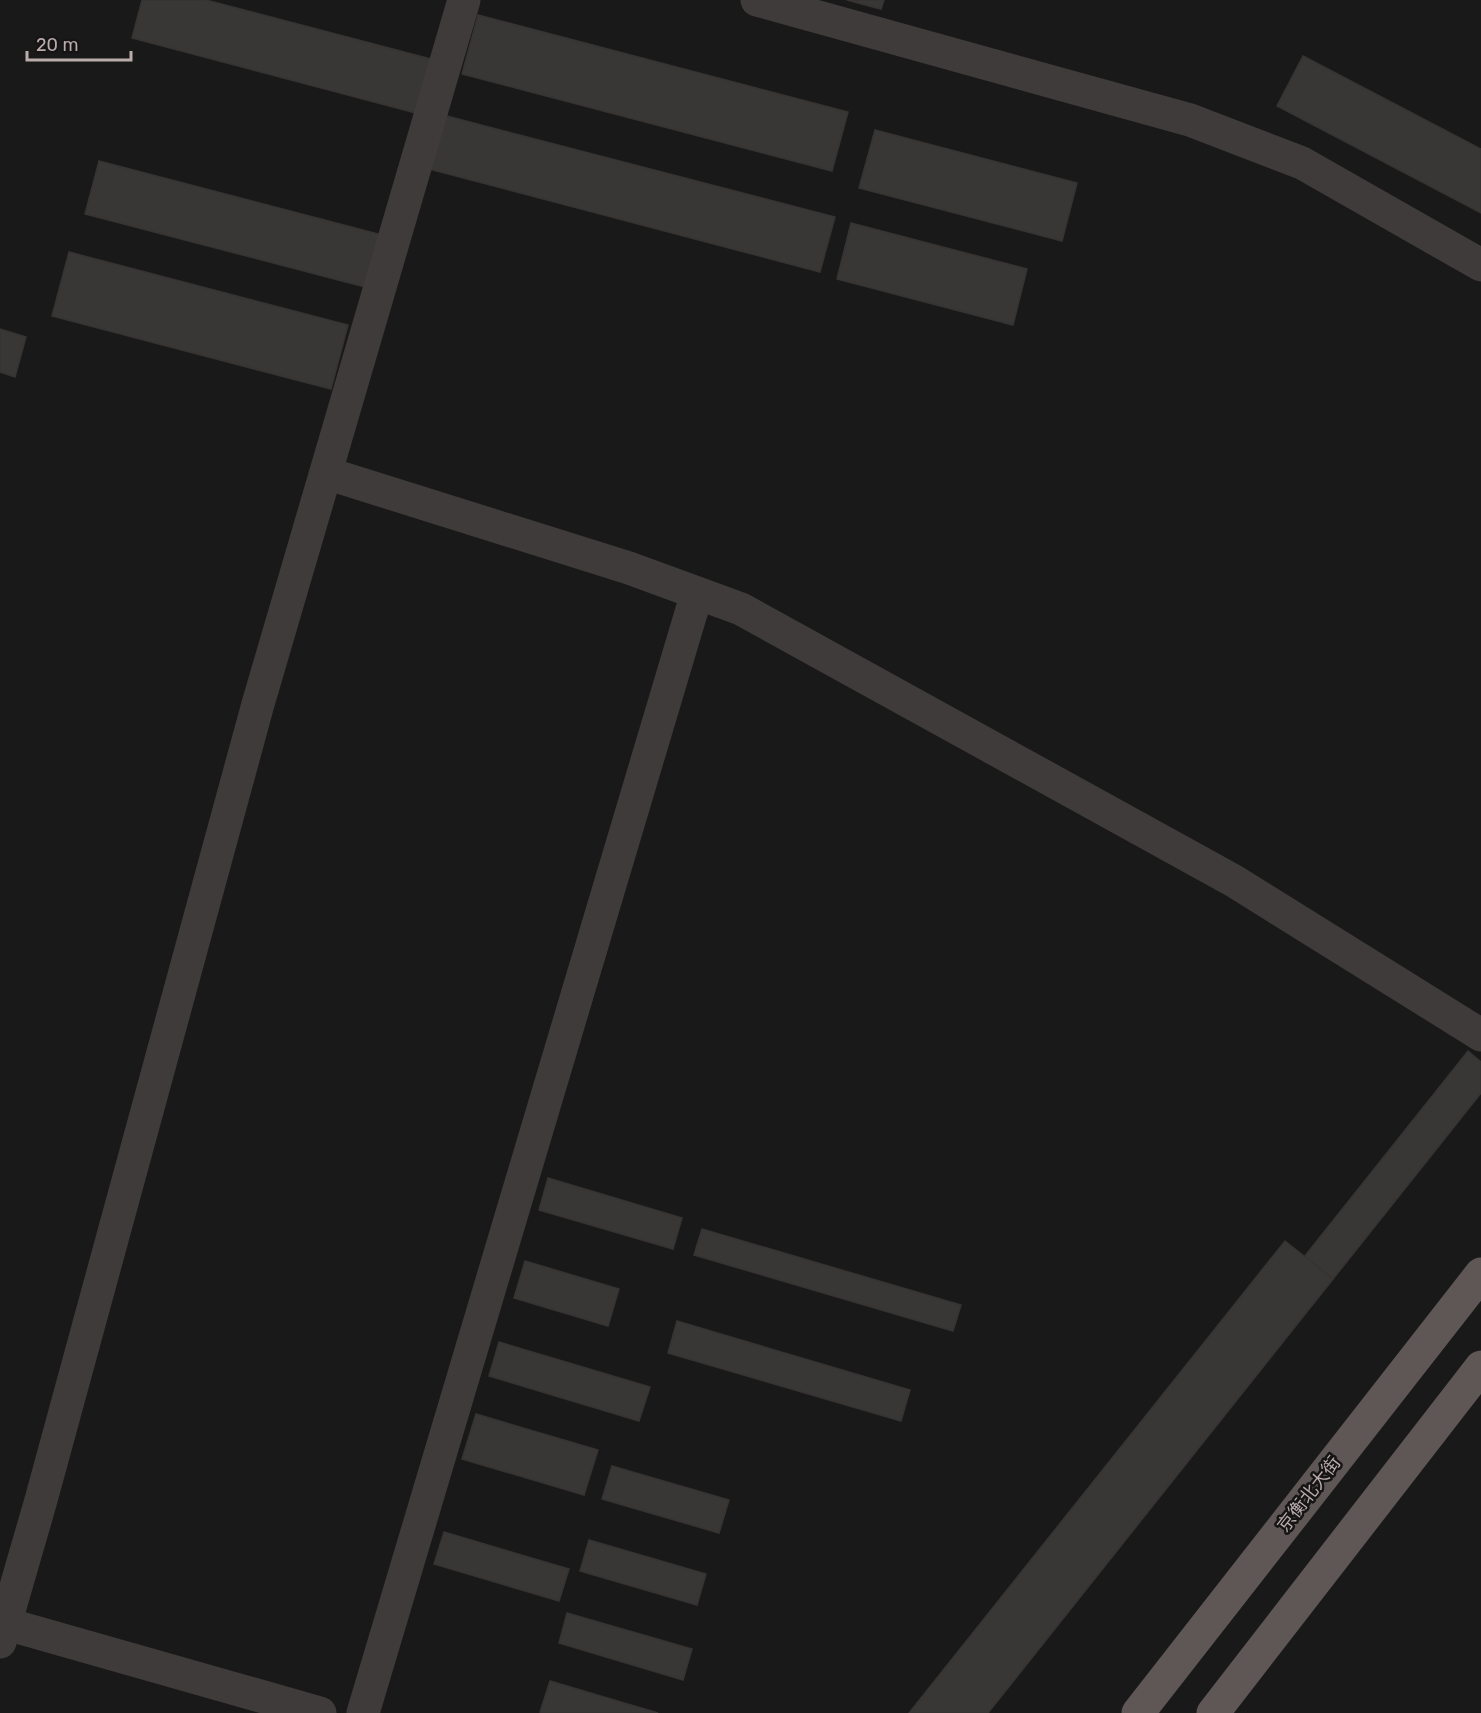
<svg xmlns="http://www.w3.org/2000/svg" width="1481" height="1713" font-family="Rubik,'Noto Sans SC',sans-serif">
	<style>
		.building { fill: #393736; stroke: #363433; stroke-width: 1.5 }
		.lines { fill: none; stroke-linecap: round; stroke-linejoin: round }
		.street { stroke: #3f3b3a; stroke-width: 33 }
		.primary { stroke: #5e5756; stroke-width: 33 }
		.labels { text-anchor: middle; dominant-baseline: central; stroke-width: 5; stroke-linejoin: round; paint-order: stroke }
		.street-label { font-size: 18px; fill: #b9adac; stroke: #161414 }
	</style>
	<rect width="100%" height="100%" fill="#1a1919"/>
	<g class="building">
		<polygon points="142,0 206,0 431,59 416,113 132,38"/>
		<polygon points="847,0 884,0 881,9"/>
		<polygon points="478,15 848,112 832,171 462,74"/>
		<polygon points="1303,56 1481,149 1481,213 1277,106"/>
		<polygon points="443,115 835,217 820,272 429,169"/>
		<polygon points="875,130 1077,183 1062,241 859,188"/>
		<polygon points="99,161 386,236 373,289 85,214"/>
		<polygon points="851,223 1027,269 1013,325 837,279"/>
		<polygon points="69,252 348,325 331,389 52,316"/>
		<polygon points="0,329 26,337 15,377 0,372"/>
		<polygon points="1468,1051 1481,1062 1481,1093 1333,1279 1304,1257"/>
		<polygon points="548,1178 682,1218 673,1249 539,1210"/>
		<polygon points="702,1229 961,1305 953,1331 694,1255"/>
		<polygon points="1285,1241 1333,1279 988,1713 909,1713"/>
		<polygon points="525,1261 619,1289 608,1326 514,1298"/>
		<polygon points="677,1321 910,1390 901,1421 668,1353"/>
		<polygon points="499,1342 650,1387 639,1421 489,1376"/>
		<polygon points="476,1414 598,1450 584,1495 462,1459"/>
		<polygon points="612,1466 729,1500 719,1533 602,1499"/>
		<polygon points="444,1532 569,1569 559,1601 434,1564"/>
		<polygon points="589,1540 706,1574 697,1605 580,1571"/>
		<polygon points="567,1613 692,1649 683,1680 559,1643"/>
		<polygon points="550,1681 658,1713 544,1713 540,1712"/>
	</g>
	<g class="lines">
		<g class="street">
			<polyline points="757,0 1190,120 1302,163 1481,265"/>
			<polyline points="326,473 629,568 741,609 1234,881 1481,1035"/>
			<polyline points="0,1622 320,1713"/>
			<polyline points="0,1642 41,1500 258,704 464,0"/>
			<polyline points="363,1713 697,593"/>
		</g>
		<g class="primary">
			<polyline points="1138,1713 1481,1274"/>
			<polyline points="1213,1713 1481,1367"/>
		</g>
	</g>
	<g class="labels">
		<g class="street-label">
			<text transform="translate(1309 1494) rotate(-52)">京衡北大街</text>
		</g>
	</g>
	<path d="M27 51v9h104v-9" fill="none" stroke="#b9adac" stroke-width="3"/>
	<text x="36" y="51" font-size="18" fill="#b9adac" stroke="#161414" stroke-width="4.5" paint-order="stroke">20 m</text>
</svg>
